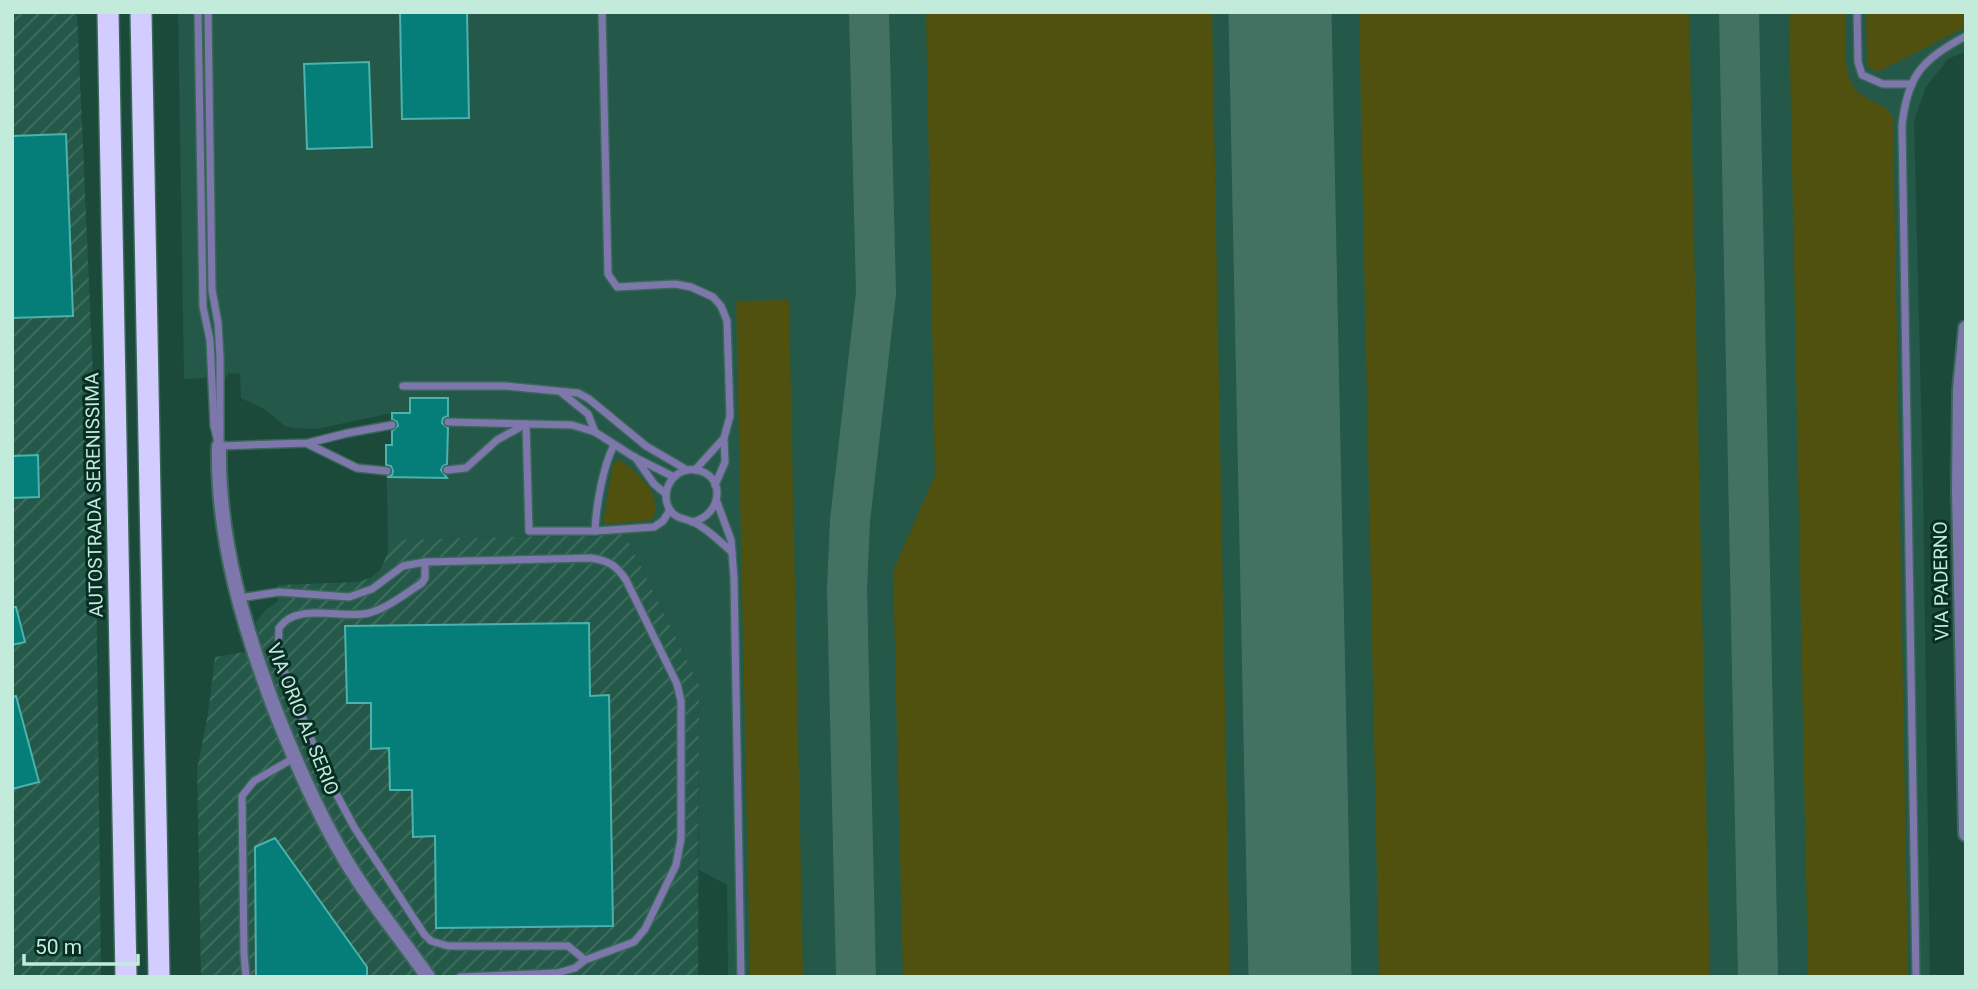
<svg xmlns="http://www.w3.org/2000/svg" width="1978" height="989" font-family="Roboto,sans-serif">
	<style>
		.built { fill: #245848 }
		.industrial { fill: url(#industrial-furrows) }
		.green { fill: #50510f }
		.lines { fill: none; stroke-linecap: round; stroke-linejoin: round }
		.taxiway { stroke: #447262; stroke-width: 40 }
		.runway { stroke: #447262; stroke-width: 103 }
		.building { fill: #057e79; stroke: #4bb2ac; stroke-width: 2 }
		.service-casing { stroke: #396758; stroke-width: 10 }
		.minor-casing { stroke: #396758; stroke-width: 18 }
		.motorway-casing { stroke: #396758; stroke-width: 24 }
		.service { stroke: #7e77ab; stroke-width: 7 }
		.minor { stroke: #7e77ab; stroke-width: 14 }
		.motorway { stroke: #d2ccff; stroke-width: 21 }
		.labels { text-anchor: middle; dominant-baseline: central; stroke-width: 6; stroke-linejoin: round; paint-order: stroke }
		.street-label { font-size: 19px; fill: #c2ebdc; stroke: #082e23 }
	</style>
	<defs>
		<pattern id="industrial-furrows" width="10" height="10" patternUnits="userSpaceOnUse" patternTransform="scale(1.75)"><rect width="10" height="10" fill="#245848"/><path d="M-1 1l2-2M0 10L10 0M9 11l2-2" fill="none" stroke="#427062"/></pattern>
	</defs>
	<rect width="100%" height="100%" fill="#1b4a3b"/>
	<polygon class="built" points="178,12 1966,12 1966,51 1948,59 1926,87 1914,120 1923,484 1930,977 728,977 727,885 699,870 699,685 625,534 388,540 386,445 392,445 392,413 316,429 294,428 285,426 264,409 241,398 240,374 228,373 227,377 184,379"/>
	<g class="industrial">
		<polygon points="12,12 77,12 94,397 101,977 12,977"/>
		<polygon points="625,534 699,685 698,977 201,977 197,770 208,714 215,657 262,649 256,622 266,610 278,601 278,585 358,582 372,577 380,570 388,553 388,540"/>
	</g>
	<g class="green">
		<polygon points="926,12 1212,12 1230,977 903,977 893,571 935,475"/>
		<polygon points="1359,12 1689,12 1710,977 1379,977"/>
		<path d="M1789,12h57c0,24 -7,69 17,84 13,9 23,6 30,22l15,859h-100z"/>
		<polygon points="1866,12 1966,12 1966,27 1878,72 1867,66"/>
		<polygon points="789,300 803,977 750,977 736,301"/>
		<path d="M620,460c18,13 45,35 32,60l-45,4 -4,-2 10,-59z"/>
	</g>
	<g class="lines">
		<g class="taxiway">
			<polyline points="1739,12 1758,977"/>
			<polyline points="1299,925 1309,977"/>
			<polyline points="856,977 847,588 850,521 876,293 869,12"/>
		</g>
		<polyline class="runway" points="1280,12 1300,977"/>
	</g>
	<g class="building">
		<polygon points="400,12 467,12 469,118 402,119"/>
		<polygon points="369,62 372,147 307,149 304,64"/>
		<polygon points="66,134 73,316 12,318 12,136"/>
		<polygon points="410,398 448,398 448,416 443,418 442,423 448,428 447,464 443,466 441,470 447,478 387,477 392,475 393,471 391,466 386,465 386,445 392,445 392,431 398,426 397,422 392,419 392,413 410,413"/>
		<polygon points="38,455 39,497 12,498 12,456"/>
		<polygon points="12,607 16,607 25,642 12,645"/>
		<polygon points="589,623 590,696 609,695 613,926 436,928 435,836 413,837 412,790 390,790 389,748 371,749 371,703 347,703 345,626"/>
		<polygon points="16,696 39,782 12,789 12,697"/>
		<polygon points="275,838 367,967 367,977 256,977 255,847"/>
	</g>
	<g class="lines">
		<defs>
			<g id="service">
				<polyline points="198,12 203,307 210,340 214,426 219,446"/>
				<polyline points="208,12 212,290 218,323 220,357 220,439"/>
				<polyline points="602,12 608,274 617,287 675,284 691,287 713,297 721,306 727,321 730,416 724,438 725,462 715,485"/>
				<polyline points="1857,12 1858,62 1862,75 1883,84 1912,84"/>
				<polyline points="403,386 505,386 578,393 589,399 646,446 687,470"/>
				<polyline points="562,393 588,414 595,432"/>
				<polyline points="448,422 572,425 595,432 634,457 674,477"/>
				<polyline points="526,424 529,531 595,531 654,527 663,521 670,510"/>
				<polyline points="308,444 357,468 387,471"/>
				<polyline points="219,446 308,443 348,433 392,425"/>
				<polyline points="635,457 654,484 666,494"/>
				<polyline points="447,470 466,468 497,440 526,424"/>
				<polyline points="695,470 724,438"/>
				<polyline points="717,502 731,540 734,578 741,977"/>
				<path d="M692,522c30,-6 35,-47 4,-52 -21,-4 -38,21 -26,40 6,9 14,8 23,12 14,6 27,20 39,30"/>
				<path d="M595,531c1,-25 8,-65 19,-86"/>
				<path d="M425,562v16l-3,5c-16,10 -34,25 -53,30 -26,7 -72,-12 -90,15l-1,27 44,112 32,60 70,107 7,7 17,5h120l17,14"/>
				<path d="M239,598l40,-6 70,5 23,-8 31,-23 22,-4 166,-4c18,3 25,7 35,22l51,104 4,17v138l-5,26 -31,64 -11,13 -49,18 -10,8 -18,5 -97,4"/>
				<polyline points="246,977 244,954 242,796 254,781 294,758"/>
				<path d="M1916,977l-14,-851c5,-50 20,-67 64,-90"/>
			</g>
			<g id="minor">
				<polyline points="1966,328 1960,390 1959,490 1966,834"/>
				<path d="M219,446c-2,93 25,183 58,269 21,53 44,106 74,154 23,37 52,72 77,108"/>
			</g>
			<g id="motorway">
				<polyline points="108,12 126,977"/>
				<polyline points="141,12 159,977"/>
			</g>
		</defs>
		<use href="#service" class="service-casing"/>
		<use href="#minor" class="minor-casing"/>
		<use href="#motorway" class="motorway-casing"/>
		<use href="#service" class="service"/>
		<use href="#minor" class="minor"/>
		<use href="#motorway" class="motorway"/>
	</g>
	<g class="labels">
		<g class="street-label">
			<text transform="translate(94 495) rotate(-91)">AUTOSTRADA SERENISSIMA</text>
			<text transform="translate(1941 581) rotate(-91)">VIA PADERNO</text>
			<text transform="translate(303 719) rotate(68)">VIA ORIO AL SERIO</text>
		</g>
	</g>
	<rect width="1978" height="989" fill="none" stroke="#c2ebdc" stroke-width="28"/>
	<path d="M24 954v10h114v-10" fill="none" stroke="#c2ebdc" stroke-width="3.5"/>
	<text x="35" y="954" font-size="21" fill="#c2ebdc" stroke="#082e23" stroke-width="5" paint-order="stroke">50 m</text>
</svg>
